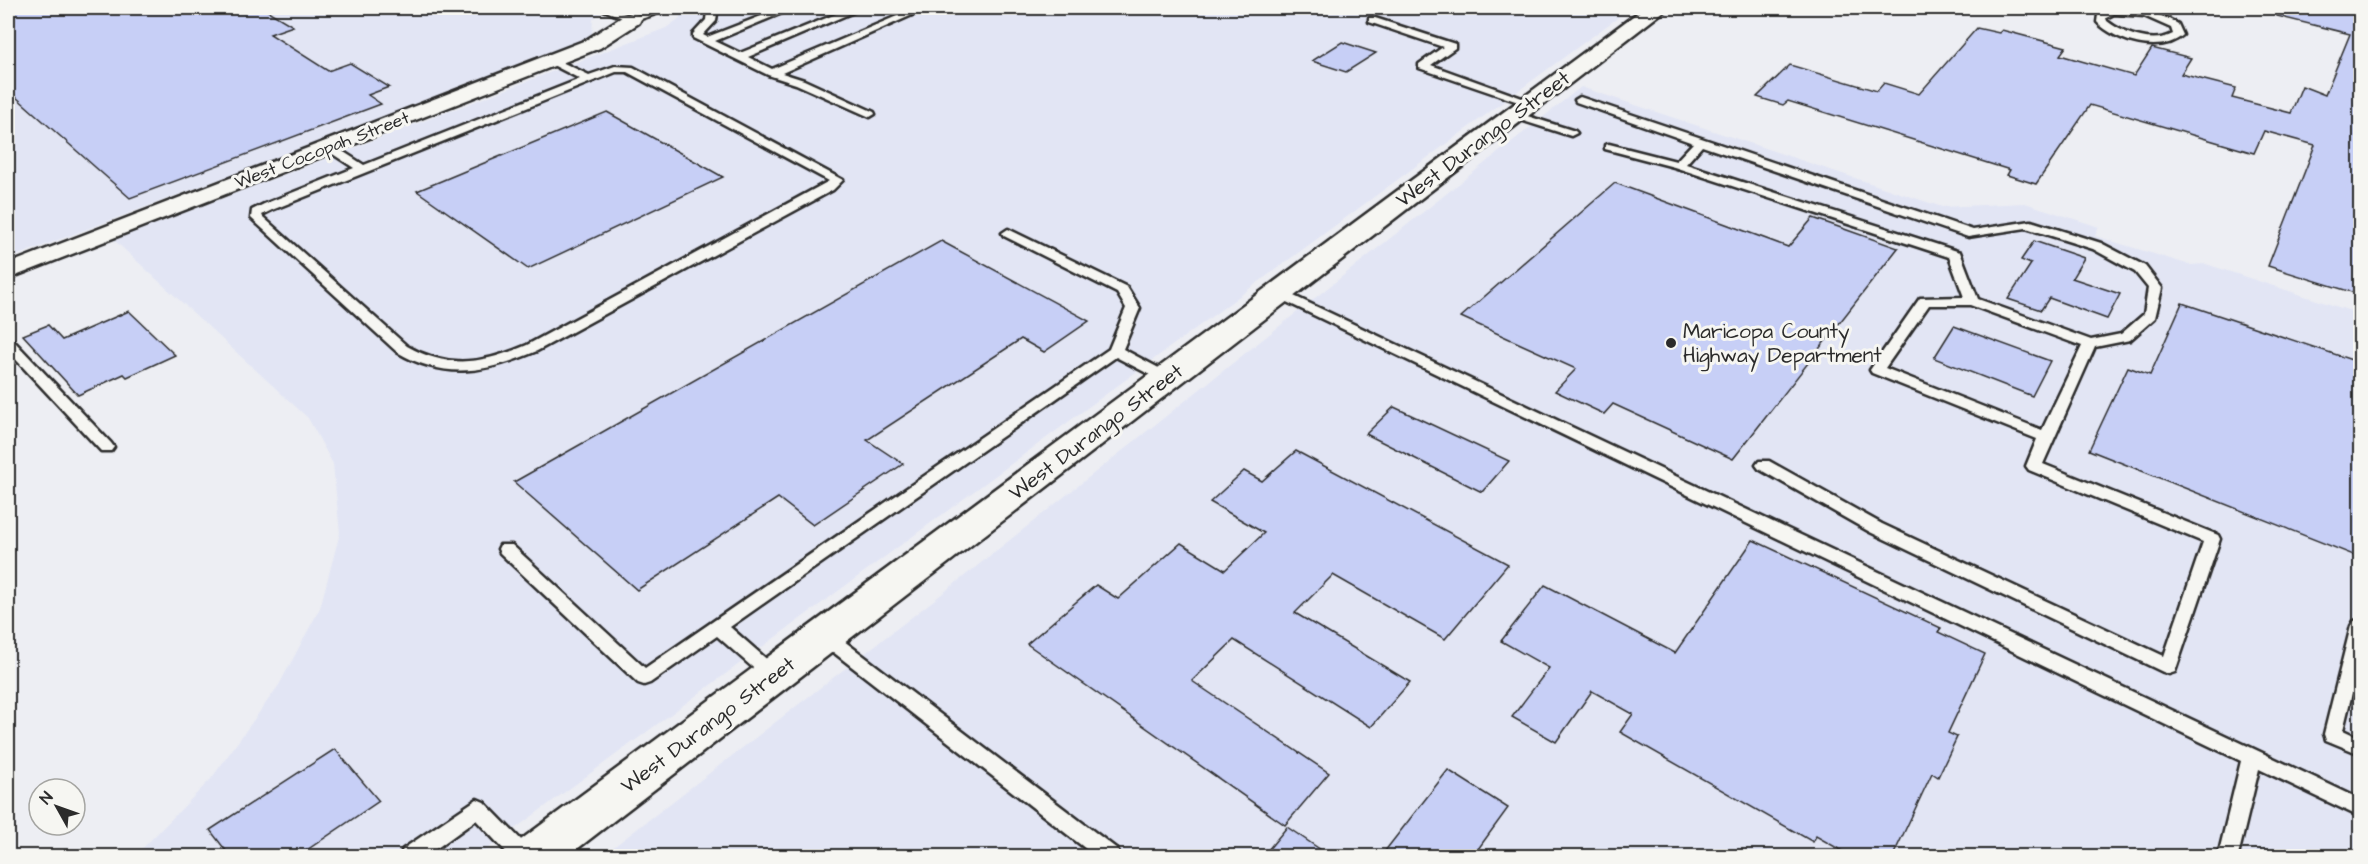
<svg xmlns="http://www.w3.org/2000/svg" width="2368" height="864" font-family="'Architects Daughter',sans-serif">
	<style>
		.built { fill: #e2e5f4 }
		.building { fill: #c7cff6; stroke: #2b2b2b; stroke-width: 1.5 }
		.lines { fill: none; stroke-linecap: round; stroke-linejoin: round }
		.lane-casing { stroke: #2b2b2b; stroke-width: 5 }
		.street-casing { stroke: #2b2b2b; stroke-width: 5 }
		.secondary-casing { stroke: #2b2b2b; stroke-width: 5 }
		.lane { fill: #f6f6f2; fill-rule: evenodd }
		.street { fill: #f6f6f2; fill-rule: evenodd }
		.secondary { fill: #f6f6f2; fill-rule: evenodd }
		.poi-dot { fill: #2b2b2b; stroke: #f6f6f2; stroke-width: 2 }
		.labels { text-anchor: middle; dominant-baseline: central; stroke-width: 6; stroke-linejoin: round; paint-order: stroke }
		.far-street-label { font-size: 18px; fill: #2b2b2b; stroke: #f6f6f2 }
		.street-label { font-size: 21px; fill: #2b2b2b; stroke: #f6f6f2 }
		.poi-label { font-size: 21px; fill: #2b2b2b; stroke: #f6f6f2; text-anchor: start }
	</style>
	<rect width="100%" height="100%" fill="#edeef3"/>
	<filter id="ink" filterUnits="userSpaceOnUse"><feTurbulence type="fractalNoise" baseFrequency=".0167" numOctaves="2"/><feDisplacementMap in="SourceGraphic" scale="12" xChannelSelector="R" yChannelSelector="G"/><feConvolveMatrix kernelMatrix="1 2 1 2 8 2 1 2 1" color-interpolation-filters="sRGB"/></filter>
	<g filter="url(#ink)">
		<g class="built">
			<polygon points="8,8 612,8 602,11 593,19 592,34 585,41 8,259"/>
			<polygon points="678,8 1631,8 478,856 135,856 211,779 279,685 320,608 340,533 333,464 308,418 114,240 666,28 680,18 681,9"/>
			<polygon points="1581,87 1942,207 2025,203 2099,227 2095,236 2190,265 2206,264 2360,314 2360,856 602,856 943,593"/>
		</g>
		<g class="building">
			<polygon points="8,8 263,8 293,26 270,34 328,71 350,63 389,87 368,95 381,104 130,198 8,90"/>
			<polygon points="2278,8 2361,8 2361,295 2268,266 2315,145 2264,131 2254,153 2090,105 2036,184 2007,175 2010,170 1788,101 1783,105 1757,97 1790,65 1877,91 1884,83 1919,94 1977,28 1999,33 2002,30 2066,47 2060,55 2134,76 2152,48 2191,58 2181,74 2236,88 2232,98 2291,113 2302,86 2325,95 2350,34 2277,16"/>
			<polygon points="1342,42 1376,53 1346,72 1312,61"/>
			<polygon points="607,112 723,177 528,269 417,191"/>
			<polygon points="1615,183 1788,247 1813,218 1898,248 1733,459 1613,404 1604,414 1555,391 1576,369 1461,317"/>
			<polygon points="941,241 1089,321 1044,352 1021,339 867,440 903,464 813,525 778,498 637,590 514,482"/>
			<polygon points="2034,241 2084,258 2072,278 2120,294 2107,319 2049,298 2041,310 2008,299 2031,264 2021,260"/>
			<polygon points="2182,303 2361,363 2361,558 2089,450 2128,367 2150,375"/>
			<polygon points="129,311 175,355 127,377 124,374 78,395 23,335 48,325 62,340"/>
			<polygon points="1954,326 2050,361 2032,396 1934,358"/>
			<polygon points="1394,407 1509,461 1482,492 1366,434"/>
			<polygon points="1296,451 1508,564 1445,639 1333,575 1295,613 1410,682 1371,727 1234,640 1192,681 1329,773 1285,825 1027,644 1096,585 1118,599 1181,543 1225,570 1264,533 1210,502 1244,471 1262,481"/>
			<polygon points="1753,540 1941,628 1938,632 1985,654 1948,733 1957,737 1938,777 1932,773 1893,856 1851,856 1816,836 1813,842 1620,732 1633,714 1592,691 1556,742 1512,717 1549,668 1501,641 1545,585 1675,653"/>
			<polygon points="335,749 379,801 298,856 230,856 210,830"/>
			<polygon points="1448,770 1508,808 1473,856 1381,856"/>
			<polygon points="1287,827 1330,856 1263,856"/>
		</g>
		<g class="lines">
			<defs>
				<g id="lane">
					<path d="M599,8c13,-1 21,6 33,7 12,2 27,-9 42,-7l-42,14z"/>
					<polygon points="713,8 726,8 717,13 716,21 703,35 707,37 782,8 794,8 715,41 740,53 851,8 863,8 748,57 772,69 916,8 928,8 782,73 804,80 874,112 875,114 870,117 796,84 768,75 693,38 693,34 706,20 707,11"/>
					<path d="M2112,8c24,0 46,4 66,16l5,11c-22,20 -67,7 -86,-13l1,-7zM2114,14l30,2 27,12 2,6c-21,11 -49,0 -66,-13l-1,-3z"/>
					<polygon points="1369,18 1375,18 1455,44 1455,48 1431,65 1536,103 1535,105 1527,105 1419,68 1419,64 1443,47 1369,22"/>
					<path d="M551,57l38,18 26,-9 18,1 210,113 -10,10 -296,161c-49,21 -91,30 -140,1l-146,-134 1,-8 12,-6 90,-36 -29,-19v-4h8l31,20 216,-86 -33,-17 -1,-2zM616,72h11l202,109 -302,164c-42,18 -78,25 -120,1l-144,-129 -1,-2 10,-5z"/>
					<path d="M1580,97l393,133 58,-9 70,22 44,23 17,22 -7,30 -25,22 -35,7 -52,117 175,71 2,4 -45,133 -6,2 -6,-2 -293,-140 -111,-63 -3,-4 3,-4h10l113,63 282,132 39,-114 -174,-72 -3,-4 11,-27 -165,-66 -2,-3 50,-72 44,-1 -15,-40 -275,-90 -69,-18v-4l4,-1 67,17 17,-18 -117,-41 -1,-2zM1702,146l266,91 58,-9 67,21 42,23 13,16 -4,26 -23,20 -30,6 -113,-41 -18,-47 -274,-88zM1929,305h41l112,41 -40,84 -157,-62z"/>
					<polygon points="1515,112 1575,131 1577,133 1571,136 1511,117 1511,113"/>
					<polygon points="1008,229 1127,287 1140,308 1123,349 1172,375 1174,378 1172,381 1162,381 1116,357 730,627 780,671 783,676 780,681 774,683 768,681 717,636 650,683 644,685 638,683 500,553 498,549 500,545 512,545 645,668 1109,349 1126,308 1117,293 1004,236 1002,233"/>
					<polygon points="1279,289 2360,799 2360,817 2259,769 2238,856 2218,856 2241,761 1274,296 1272,293"/>
					<polygon points="8,339 13,340 111,443 114,447 111,451 101,451 8,351"/>
					<polygon points="2360,619 2360,660 2343,730 2360,738 2360,754 2326,740 2324,734 2351,626 2354,621"/>
					<polygon points="825,629 831,631 1117,849 1120,856 1095,856 819,641 816,636 819,631"/>
					<polygon points="477,799 484,802 530,849 533,856 510,856 476,820 426,856 400,856 403,849"/>
				</g>
				<polygon id="street" points="632,13 639,15 641,19 639,23 600,48 8,279 8,264 586,40 625,15"/>
				<polygon id="secondary" points="1644,8 1668,8 568,856 512,856 518,842"/>
			</defs>
			<use href="#lane" class="lane-casing"/>
			<use href="#street" class="street-casing"/>
			<use href="#secondary" class="secondary-casing"/>
			<use href="#lane" class="lane"/>
			<use href="#street" class="street"/>
			<use href="#secondary" class="secondary"/>
		</g>
	</g>
	<circle class="poi-dot" cx="1671" cy="343" r="6"/>
	<g class="labels">
		<g class="far-street-label">
			<text transform="translate(322 150) rotate(-21)">West Cocopah Street</text>
		</g>
		<g class="street-label">
			<text transform="translate(1483 139) rotate(-37)">West Durango Street</text>
			<text transform="translate(1096 432) rotate(-37)">West Durango Street</text>
			<text transform="translate(708 725) rotate(-37)">West Durango Street</text>
		</g>
		<g class="poi-label">
			<text x="1683" y="331">Maricopa County<tspan x="1683" dy="24">Highway Department</tspan></text>
		</g>
	</g>
	<rect width="2368" height="864" fill="none" stroke="#f6f6f2" stroke-width="30"/>
	<rect x="15" y="15" width="2338" height="834" fill="none" stroke="#2b2b2b" stroke-width="2" filter="url(#ink)"/>
	<g transform="translate(57 807) rotate(310)"><circle r="28" fill="#f6f6f2" stroke="#a5a5a2" stroke-width="1.5"/>
	<path d="M0-4.5L10 22L0 15L-10 22Z" fill="#2b2b2b"/>
	<text y="-9" font-size="16" font-weight="bold" text-anchor="middle" fill="#2b2b2b">N</text>
	</g>
</svg>
